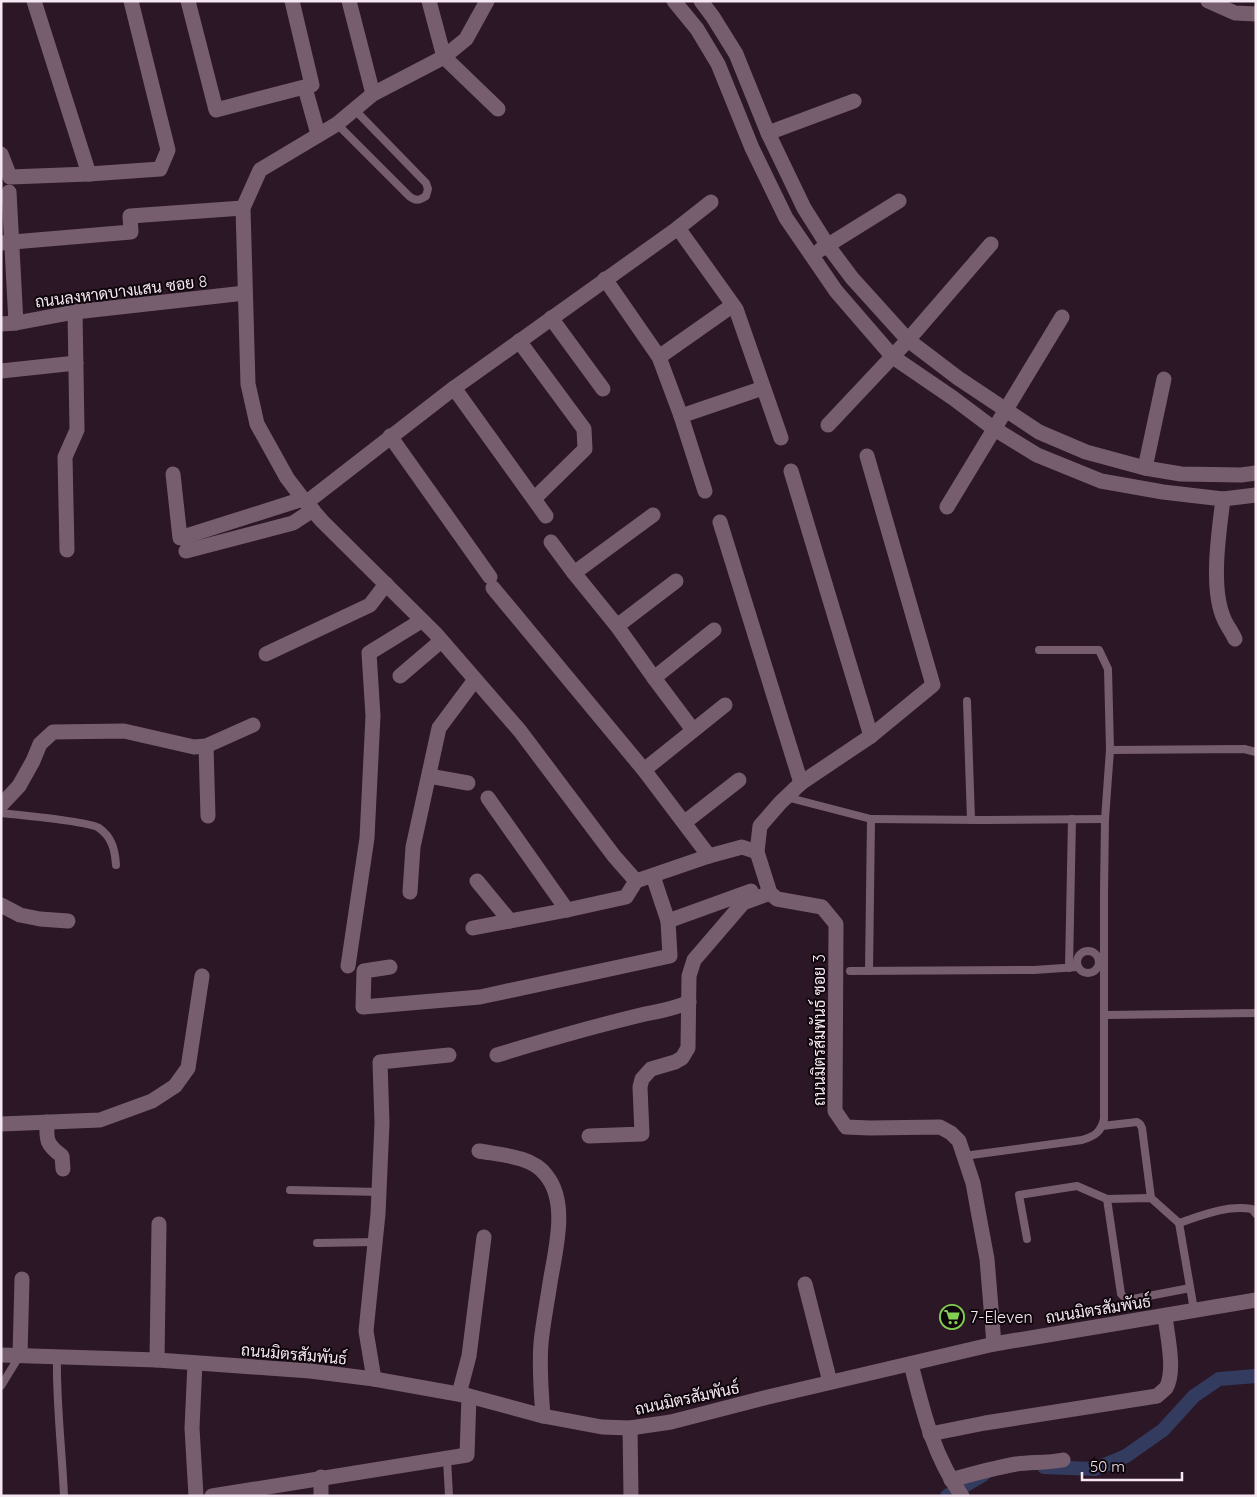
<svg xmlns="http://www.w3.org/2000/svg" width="1257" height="1497" font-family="Quicksand,Sarabun,sans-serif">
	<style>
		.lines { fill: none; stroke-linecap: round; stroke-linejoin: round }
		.canal { stroke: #333b5f; stroke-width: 14 }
		.service { stroke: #775e6f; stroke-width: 8 }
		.minor { stroke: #775e6f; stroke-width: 15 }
		.tertiary { stroke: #775e6f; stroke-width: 15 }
		.labels { text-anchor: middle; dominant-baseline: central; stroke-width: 4; stroke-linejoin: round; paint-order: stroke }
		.street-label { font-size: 16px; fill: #f6e8f2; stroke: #0f060c }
		.poi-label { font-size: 16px; fill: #f6e8f2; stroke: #0f060c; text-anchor: start }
	</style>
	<rect width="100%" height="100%" fill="#2c1727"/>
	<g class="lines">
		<g class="canal">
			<polyline points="1044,1467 1095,1469 1126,1456 1163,1430 1194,1396 1219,1379 1256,1376"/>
			<polyline points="947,1496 983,1475"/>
		</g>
		<g class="service">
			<path d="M337,124l72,72c6,5 10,5 17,0l2,-7 -2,-6 -72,-74"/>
			<polyline points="967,701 971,820"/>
			<polyline points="1110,750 1244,749 1256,752"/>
			<polyline points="786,797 871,819 984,820 1105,819"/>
			<path d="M1,813c17,2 88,8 98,15 13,9 16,22 17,37"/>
			<circle cx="1088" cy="962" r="11"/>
			<polyline points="1069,968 1072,819"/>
			<polyline points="850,971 1034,970 1078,967"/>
			<polyline points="869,971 871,819"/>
			<polyline points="1105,1015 1256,1013"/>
			<polyline points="1102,1126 1137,1122 1140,1124 1142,1128 1151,1198"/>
			<path d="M964,1156l118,-16c13,-4 19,-8 22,-21v-226l1,-74 5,-69 -2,-81 -9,-19h-60"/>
			<polyline points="290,1190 379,1192"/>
			<polyline points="1107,1199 1121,1294 1126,1299 1133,1299 1190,1288"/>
			<path d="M1179,1223c24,-8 47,-18 73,-14l4,5"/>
			<polyline points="1027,1239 1019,1195 1077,1186 1107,1199 1151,1198 1179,1223 1194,1310"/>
			<polyline points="317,1243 375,1242"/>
			<path d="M57,1357c-1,46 5,92 7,139"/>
			<polyline points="1,1386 20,1355"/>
			<polyline points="447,1459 449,1496"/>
		</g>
		<g class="minor">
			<polyline points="34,1 89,174"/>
			<polyline points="188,1 216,110 312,85 292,1"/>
			<polyline points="349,1 373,94"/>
			<polyline points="429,1 444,57 498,109"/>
			<polyline points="487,1 466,39 444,57 373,94 337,124 260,170 243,208 248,384 257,424 287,478 303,499 322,521 435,633 520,731 614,856 636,881 709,856 742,847 757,852"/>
			<polyline points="674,1 697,29 718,64 752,148 786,218 836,291 893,357 953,398 993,428 1037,455 1101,481 1163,492 1223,499 1256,495"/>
			<polyline points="701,1 713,17 736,54 768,133 804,208 828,246 852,278 908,340 958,378 1039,432 1086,452 1145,468 1181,474 1241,475 1256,473"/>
			<polyline points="1208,1 1235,13 1256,14"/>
			<polyline points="305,88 318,134"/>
			<polyline points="768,133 854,101"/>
			<polyline points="1,154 10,177 89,174 160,169 168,150 131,1"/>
			<polyline points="9,192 16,323"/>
			<polyline points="678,228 736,309 781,438"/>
			<polyline points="1,243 131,232 130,216 243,208"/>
			<polyline points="820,250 899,201"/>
			<polyline points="605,279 659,357 681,416 705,491"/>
			<polyline points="551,318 603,389"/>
			<polyline points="1,324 16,323 75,312 245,293"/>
			<polyline points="519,341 584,429 585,449 535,498"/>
			<polyline points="659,357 733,305"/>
			<polyline points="1,371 76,363"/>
			<polyline points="454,388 546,516"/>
			<polyline points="681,416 763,388"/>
			<polyline points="828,425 908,340 991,244"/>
			<polyline points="390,436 490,577"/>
			<polyline points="867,456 933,685 871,736 801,783 780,803 760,826 757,852 770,893 777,899 822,907 836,924 835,1111 846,1127 870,1128 940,1127 951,1133 959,1141 973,1183 979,1216 987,1259 994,1344"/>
			<polyline points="1145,468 1164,379"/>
			<polyline points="791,471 871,736"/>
			<polyline points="173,474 180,538 303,499"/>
			<path d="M1223,499c-4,33 -13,89 1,120 3,7 8,13 11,20"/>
			<polyline points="307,502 454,388 678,228 711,202"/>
			<polyline points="947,507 1062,317"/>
			<polyline points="720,522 801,783"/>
			<polyline points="551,542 574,573 617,626 654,678 693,730"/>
			<polyline points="67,550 65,457 77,430 75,312"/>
			<polyline points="186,551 293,523 313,510"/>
			<polyline points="574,573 653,515"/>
			<polyline points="493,588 644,770 709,856"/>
			<polyline points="617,626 676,581"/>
			<polyline points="266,654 370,605 386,584"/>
			<polyline points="400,676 441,641"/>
			<polyline points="654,678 714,630"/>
			<polyline points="206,746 208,816"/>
			<polyline points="644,770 725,705"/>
			<polyline points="429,776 468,783"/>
			<polyline points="488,798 567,910"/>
			<polyline points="1,805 19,786 33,761 40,744 53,732 124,731 194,747 206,746 253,725"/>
			<polyline points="685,822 739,780"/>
			<polyline points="477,881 510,921"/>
			<polyline points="410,892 413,847 439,728 474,681"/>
			<polyline points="1,905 20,915 40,919 68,921"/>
			<polyline points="668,921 751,891"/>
			<polyline points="473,928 567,910 626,897 636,881"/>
			<polyline points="348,966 367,838 373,716 369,653 421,621"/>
			<polyline points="390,967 364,971 363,1007 480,997 670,956 668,921 653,876"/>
			<path d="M497,1055c49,-15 98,-29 148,-41 18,-4 26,-4 44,-12"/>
			<path d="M47,1122c-1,19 0,23 15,34l1,13"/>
			<polyline points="1,1124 100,1120 152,1101 175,1086 188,1068 202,976"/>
			<polyline points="589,1136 642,1134 640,1087 642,1079 651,1069 675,1062 682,1058 688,1048 689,976 694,960 743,903 770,893"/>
			<path d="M479,1151c22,4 53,5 67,24 23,28 9,76 4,108 -3,20 -7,40 -9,60 -2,25 0,48 2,73"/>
			<polyline points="805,1284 830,1382"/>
			<polyline points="20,1355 22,1279"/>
			<polyline points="157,1360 159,1224"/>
			<polyline points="195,1363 192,1428 196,1496"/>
			<path d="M911,1364c12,47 22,91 51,132"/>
			<polyline points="374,1379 366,1331 378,1214 382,1123 380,1062 449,1055"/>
			<polyline points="459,1394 469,1356 484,1237"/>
			<polyline points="630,1428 631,1496"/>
			<path d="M930,1434l55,-11 172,-27c3,-3 7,-6 9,-8 10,-17 1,-53 -1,-72"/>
			<path d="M951,1480c21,-6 43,-12 65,-16 15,-2 31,-1 47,-4"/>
			<polyline points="212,1496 467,1455 469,1396"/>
			<polyline points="321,1496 321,1477"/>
		</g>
		<polyline class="tertiary" points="1,1355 157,1360 310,1371 374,1379 469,1396 543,1416 602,1427 630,1428 671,1422 768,1397 994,1344 1256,1300"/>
	</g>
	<defs>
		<symbol id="supermarket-ring" viewBox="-11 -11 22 22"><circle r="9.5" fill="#0f060c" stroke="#81d051" stroke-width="1.5"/><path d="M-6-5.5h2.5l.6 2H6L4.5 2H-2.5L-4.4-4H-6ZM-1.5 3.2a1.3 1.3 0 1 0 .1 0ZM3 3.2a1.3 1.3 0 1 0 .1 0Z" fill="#81d051"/></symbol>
	</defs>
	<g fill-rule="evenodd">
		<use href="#supermarket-ring" x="938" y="1303" width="28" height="28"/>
	</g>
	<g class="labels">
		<g class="street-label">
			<text transform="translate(121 291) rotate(-7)">ถนนลงหาดบางแสน ซอย 8</text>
			<text transform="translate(819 1030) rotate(-90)">ถนนมิตรสัมพันธ์ ซอย 3</text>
			<text transform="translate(1098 1309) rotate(-9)">ถนนมิตรสัมพันธ์</text>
			<text transform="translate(294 1354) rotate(5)">ถนนมิตรสัมพันธ์</text>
			<text transform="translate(687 1398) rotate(-12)">ถนนมิตรสัมพันธ์</text>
		</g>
		<g class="poi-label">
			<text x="970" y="1317">7-Eleven</text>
		</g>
	</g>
	<rect width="1257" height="1497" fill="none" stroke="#f6e8f2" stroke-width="5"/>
	<path d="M1082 1472v8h100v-8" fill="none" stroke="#f6e8f2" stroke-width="2.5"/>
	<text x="1090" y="1472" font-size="15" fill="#f6e8f2" stroke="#0f060c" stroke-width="4" paint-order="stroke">50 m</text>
</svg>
